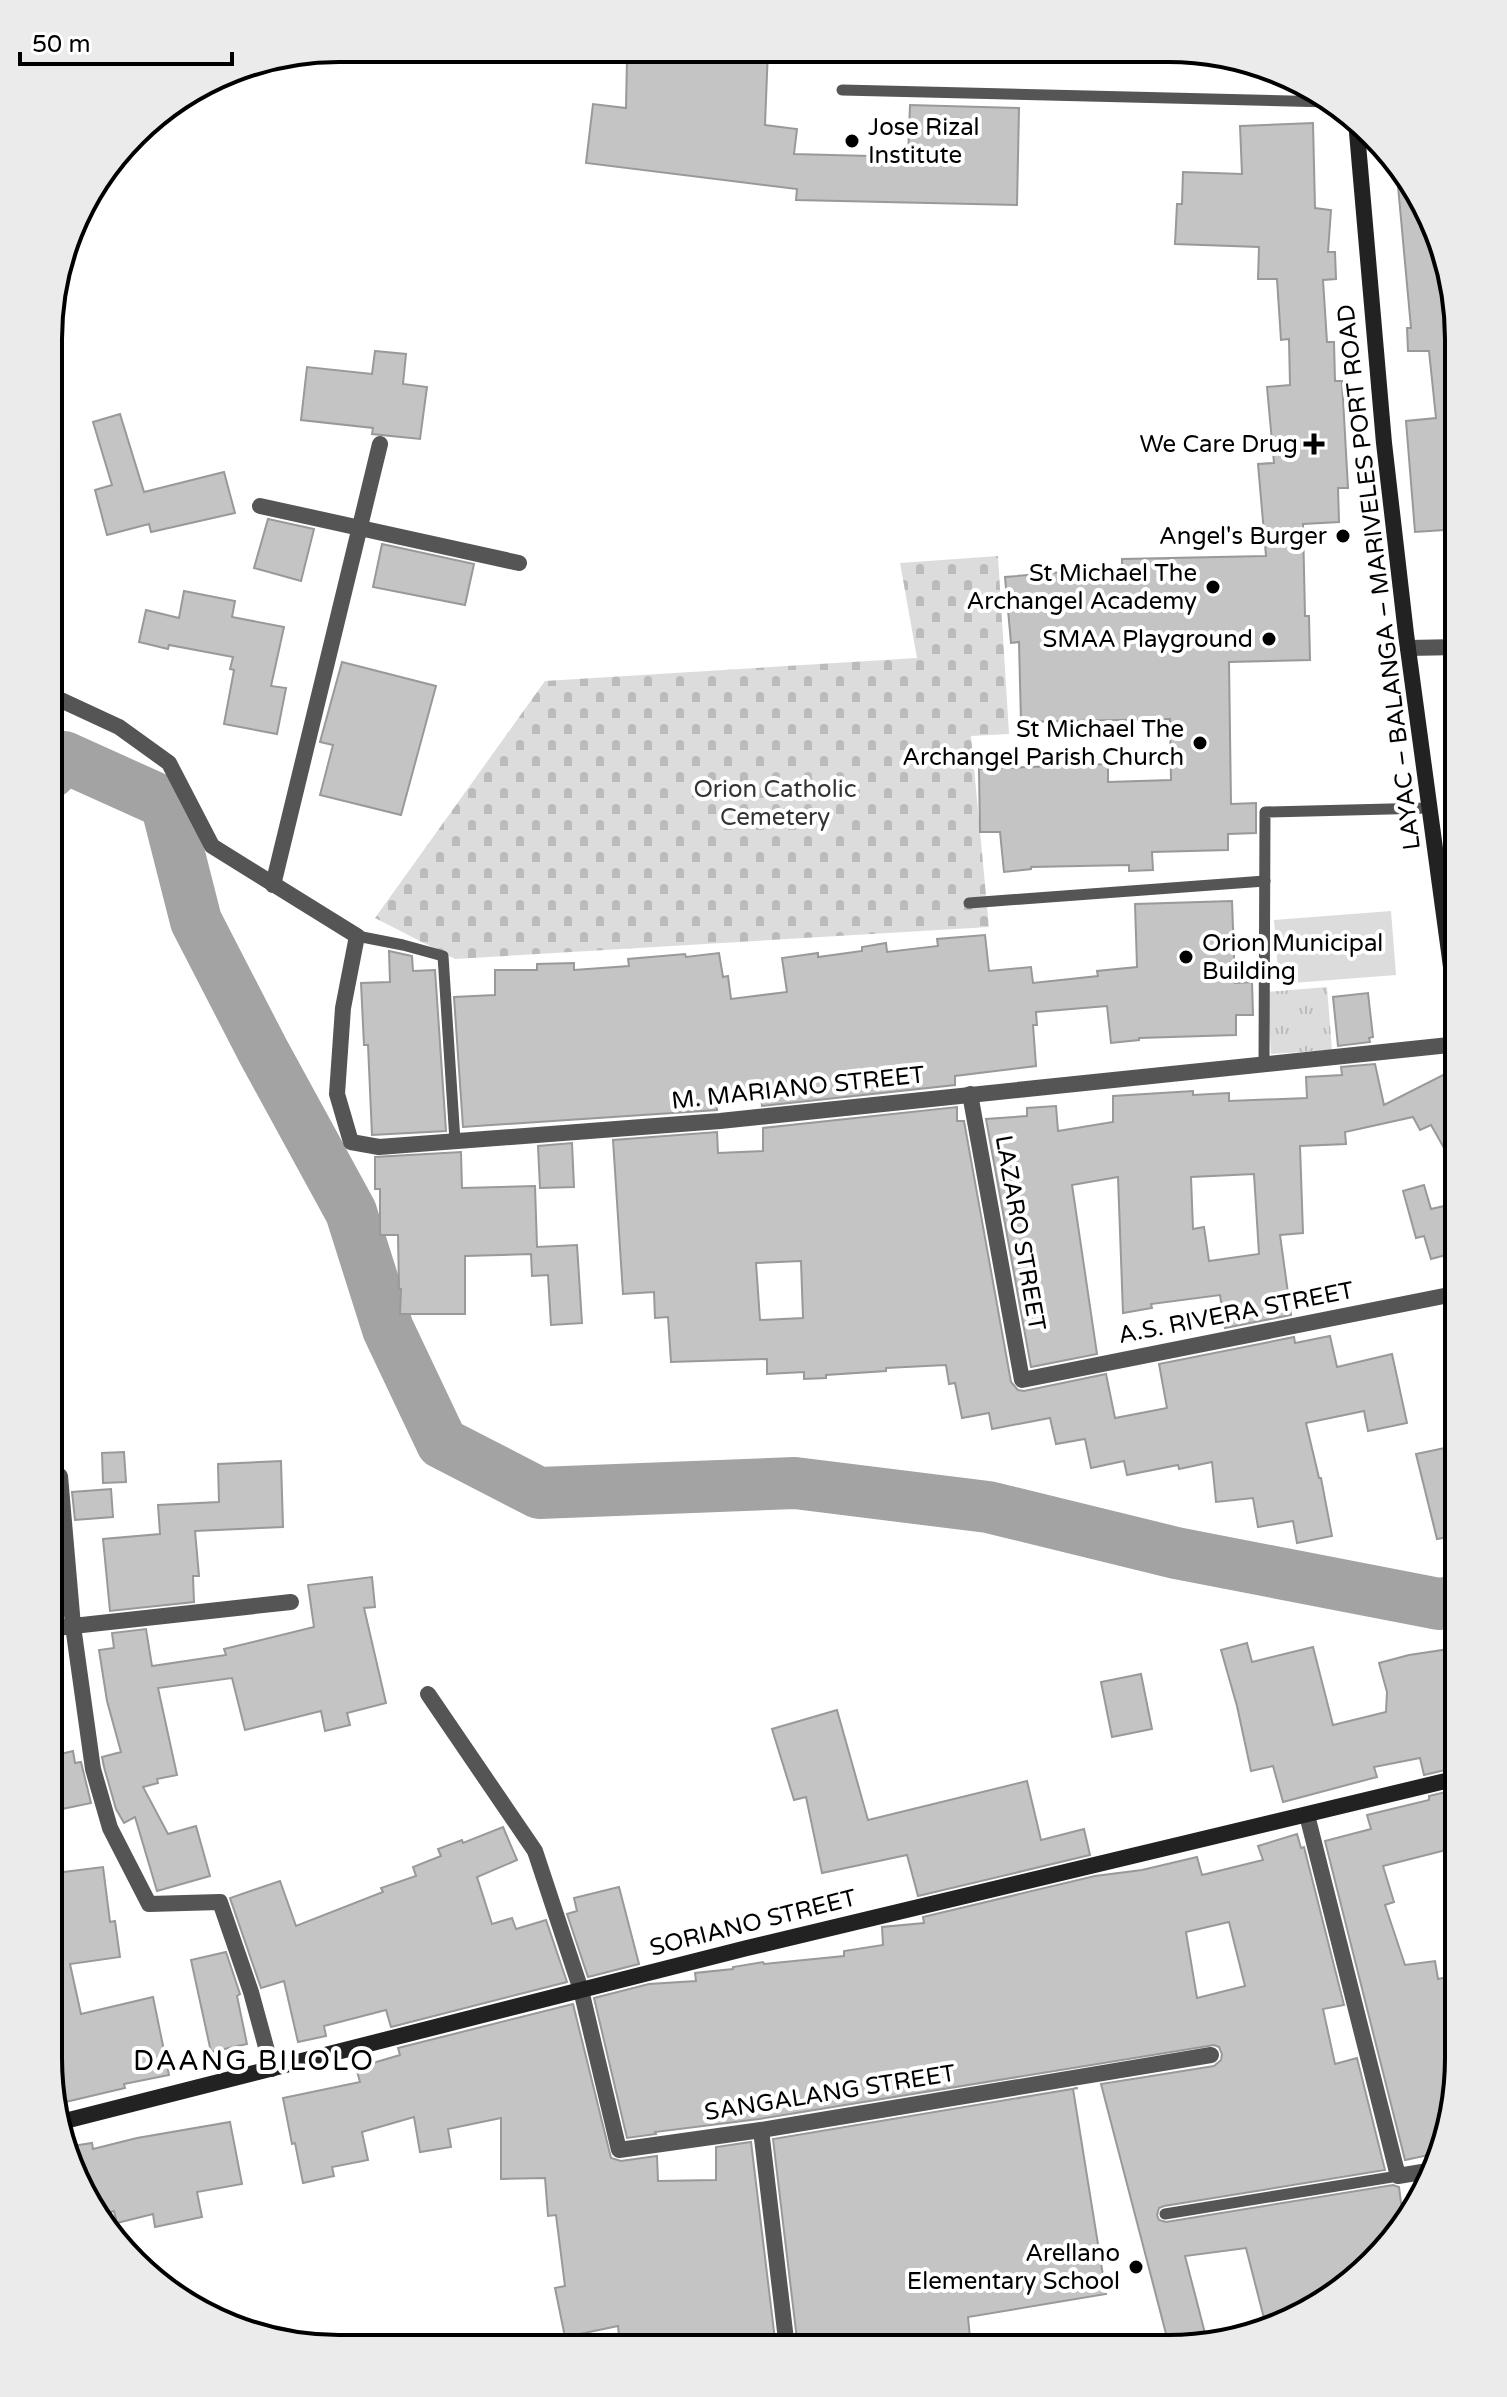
<svg xmlns="http://www.w3.org/2000/svg" width="1507" height="2397" font-family="'Varela Round',sans-serif">
	<style>
		.grass { fill: url(#grass-tufts) }
		.cemetery { fill: url(#cemetery-stones) }
		.pitch { fill: #dcdcdc }
		.lines { fill: none; stroke-linecap: round; stroke-linejoin: round }
		.river { stroke: #a3a3a3; stroke-width: 52 }
		.building { fill: #c4c4c4; stroke: #999; stroke-width: 2; fill-rule: evenodd }
		.lane { stroke: #555; stroke-width: 11 }
		.street { stroke: #555; stroke-width: 16 }
		.secondary { stroke: #222; stroke-width: 16 }
		.poi-dot { fill: #000; stroke: #fff; stroke-width: 3 }
		.labels { text-anchor: middle; dominant-baseline: central; stroke-width: 8; stroke-linejoin: round; paint-order: stroke }
		.poi-label { font-size: 24px; fill: #000; stroke: #fff; text-anchor: end }
		.street-label { font-size: 24px; fill: #000; stroke: #fff }
		.park-label { font-size: 24px; fill: #333; stroke: #fff }
		.quarter-label { font-size: 28px; letter-spacing: 2px; fill: #000; stroke: #fff }
		.rim { fill: none; stroke: #000; stroke-width: 4 }
	</style>
	<defs>
		<pattern id="grass-tufts" width="24" height="20" patternUnits="userSpaceOnUse" patternTransform="scale(2)"><rect width="24" height="20" fill="#dcdcdc"/><path d="M3 7l-1-3M5 7V3M7 7l1-3M15 17l-1-3M17 17v-4M19 17l1-3" fill="none" stroke="#bbb"/></pattern>
		<pattern id="cemetery-stones" width="16" height="16" patternUnits="userSpaceOnUse" patternTransform="scale(2)"><rect width="16" height="16" fill="#dcdcdc"/><path d="M2 7V4a2 2 0 0 1 4 0v3zM10 15v-3a2 2 0 0 1 4 0v3z" fill="#bbb"/></pattern>
	</defs>
	<rect width="100%" height="100%" fill="#fff"/>
	<polygon class="grass" points="1327,987 1332,1050 1271,1054 1267,992"/>
	<polygon class="cemetery" points="998,556 1009,734 971,736 989,927 455,959 375,918 545,681 917,658 900,563"/>
	<polygon class="pitch" points="1391,911 1396,975 1279,984 1274,920"/>
	<g class="lines">
		<polyline class="river" points="50,773 64,757 166,803 196,921 263,1051 351,1212 388,1329 442,1443 539,1493 795,1483 988,1507 1176,1553 1439,1604 1459,1601"/>
	</g>
	<g class="building">
		<polygon points="706,49 768,49 765,125 797,129 794,154 908,157 910,105 1019,108 1017,205 796,200 797,189 586,163 593,104 626,108 627,58 705,61"/>
		<polygon points="1313,123 1315,208 1331,210 1328,252 1335,252 1336,279 1323,280 1327,342 1334,342 1335,381 1342,381 1348,488 1338,488 1339,522 1303,524 1305,616 1309,616 1310,660 1229,662 1231,804 1256,803 1256,833 1228,834 1228,850 1152,852 1153,870 1129,871 1129,865 1031,867 1031,869 1004,872 1000,832 980,832 979,769 1108,764 1108,782 1171,780 1170,719 1021,722 1019,642 1011,643 1005,577 1122,567 1122,559 1266,556 1258,464 1274,463 1267,387 1290,385 1289,339 1281,340 1277,279 1258,279 1259,247 1175,244 1177,204 1182,204 1183,172 1242,174 1240,126"/>
		<polygon points="1397,175 1437,228 1459,339 1459,502 1457,502 1459,529 1415,532 1406,421 1436,418 1429,351 1408,351 1407,328 1411,328"/>
		<polygon points="375,351 406,354 403,384 427,387 420,439 372,434 373,428 301,420 307,367 372,374"/>
		<polygon points="120,414 144,492 224,472 235,513 151,532 149,524 107,535 95,490 112,485 93,422"/>
		<polygon points="268,519 314,529 301,581 254,568"/>
		<polygon points="382,544 474,564 465,605 373,587"/>
		<polygon points="184,591 235,601 232,617 284,627 271,686 286,688 277,734 224,724 234,670 230,669 233,657 169,645 168,649 139,642 146,610 179,618"/>
		<polygon points="342,662 436,686 401,815 320,795 333,745 320,742"/>
		<polygon points="1232,901 1235,983 1252,982 1253,1015 1236,1015 1236,1035 1139,1038 1139,1040 1111,1043 1107,1006 1036,1012 1037,1025 1033,1025 1036,1066 955,1076 955,1085 762,1106 761,1096 716,1101 717,1110 463,1127 454,997 495,995 495,970 537,970 537,964 574,963 574,970 629,966 628,959 685,954 686,957 719,953 723,977 728,976 731,999 787,992 782,958 818,953 818,957 862,951 862,947 886,943 887,952 938,946 937,939 985,935 989,971 1031,967 1033,983 1098,976 1097,971 1137,967 1135,904"/>
		<polygon points="389,951 412,956 413,971 435,970 446,1131 372,1135 368,1045 364,1045 361,983 390,982"/>
		<polygon points="1368,993 1373,1037 1369,1038 1370,1042 1338,1046 1333,997"/>
		<path d="M1375,1064l9,41 61,-31 14,27v39l-15,8 -13,-23 -11,5 -7,-13 -68,15 1,12 -46,2 3,87 -23,2 11,80 -66,13 -5,-33 -69,9 1,4 -29,5 -5,-136 -46,8 25,169 -66,13 -45,-248 41,-3v-8l29,-2 2,25 55,-9v-26l80,-5v4l36,-2v8l78,-3 -1,-21 36,-2 -1,-8zM1254,1174l5,80 -50,7 -5,-34 -11,2 -2,-52z"/>
		<path d="M957,1107v14h7l47,261 7,8 6,1 82,-17 9,44 52,-10 -8,-44 135,-27 1,6 35,-7 7,31 55,-13 15,69 -39,8 -4,-20 -58,12 13,55h2l11,58 -35,7 -4,-22 -35,6 -5,-29 -37,4 -4,-40 -33,7 -1,-4 -51,10 -3,-14 -33,7 -6,-29 -29,5 -6,-26 -58,11 -3,-16 -27,5 -7,-35 -6,1 -3,-19 -60,3v3l-60,4v3l-22,1v-7l-37,2v-15l-96,3 -3,-45 -13,1 -1,-26 -31,2 -10,-154 104,-8 1,21 45,-2v-23zM801,1261l2,57 -43,2 -4,-57z"/>
		<polygon points="572,1143 574,1187 540,1188 538,1146"/>
		<polygon points="461,1152 462,1188 535,1186 537,1247 577,1245 582,1323 551,1325 548,1275 532,1276 531,1254 465,1256 465,1314 400,1314 401,1289 399,1289 398,1235 380,1235 380,1189 375,1189 375,1157"/>
		<polygon points="1424,1185 1431,1209 1444,1206 1457,1252 1431,1259 1424,1236 1416,1238 1403,1191"/>
		<polygon points="1459,1445 1459,1535 1437,1539 1416,1454"/>
		<polygon points="124,1452 126,1482 103,1483 102,1453"/>
		<polygon points="281,1461 283,1527 195,1531 199,1576 193,1576 194,1602 110,1611 103,1539 160,1534 158,1505 219,1502 218,1464"/>
		<polygon points="111,1489 113,1517 75,1520 72,1492"/>
		<polygon points="372,1577 375,1607 364,1608 386,1703 347,1713 350,1725 325,1731 321,1711 245,1730 232,1678 158,1688 177,1775 157,1779 158,1783 143,1787 168,1834 196,1826 210,1876 157,1891 135,1817 124,1823 116,1809 104,1767 102,1757 121,1752 107,1701 99,1650 114,1648 112,1633 146,1629 152,1666 226,1655 224,1649 314,1627 308,1585"/>
		<polygon points="1247,1643 1252,1662 1313,1647 1333,1725 1386,1712 1387,1692 1379,1663 1409,1655 1456,1648 1458,1660 1458,1767 1424,1775 1420,1758 1374,1767 1377,1777 1283,1802 1273,1766 1251,1771 1237,1706 1221,1650"/>
		<polygon points="1141,1674 1152,1729 1112,1737 1101,1682"/>
		<polygon points="837,1710 868,1820 1027,1781 1041,1840 1084,1829 1090,1855 918,1896 907,1855 822,1873 806,1797 794,1800 772,1729"/>
		<polygon points="73,1751 75,1763 81,1762 91,1803 48,1812 48,1757"/>
		<polygon points="1458,1789 1458,1847 1383,1866 1394,1902 1385,1905 1405,1965 1435,1961 1438,1979 1458,1975 1458,2078 1443,2152 1405,2160 1325,1841 1371,1829 1367,1815 1429,1800 1429,1796"/>
		<polygon points="503,1827 517,1860 477,1877 492,1924 512,1918 516,1929 546,1920 567,1982 391,2027 386,2010 324,2026 326,2036 298,2042 284,1981 261,1988 230,1898 280,1881 296,1926 383,1892 381,1888 416,1876 413,1867 441,1856 438,1849 462,1840 463,1843"/>
		<path d="M1297,1834l4,14 3,-1 40,158 -21,4 12,55 22,-6 28,112 -221,36 -5,2 -2,7 2,5 7,2 227,-37 6,2 5,39 -5,9 -53,54 -67,38 -12,3 -21,-82 -61,8 22,85 -37,8 -69,-265 113,-18 7,-6 1,-6 -3,-7 -5,-2 -455,74 -104,13 1,2 -29,4 -33,-140 55,-14 47,-3 -1,-8 38,-4v-2l30,-5 1,2 80,-8v-5l39,-6 -1,-18 42,-4 -1,-6 172,-41 47,-6 55,-13 5,18 61,-15 -5,-14zM1229,1922l16,64 -48,12 -11,-66z"/>
		<polygon points="103,1867 110,1922 115,1921 120,1957 70,1964 81,2014 153,1997 169,2075 124,2084 125,2088 57,2104 48,2058 48,1874"/>
		<polygon points="619,1887 639,1964 588,1977 567,1914 577,1911 574,1898"/>
		<polygon points="226,1952 240,1994 237,1996 247,2044 211,2052 191,1960"/>
		<polygon points="573,2004 611,2158 621,2161 657,2156 658,2181 716,2180 716,2147 751,2142 776,2348 727,2348 727,2343 668,2348 620,2347 618,2326 565,2337 555,2288 565,2286 556,2215 548,2216 545,2178 501,2179 501,2118 448,2129 451,2147 420,2152 414,2117 362,2132 368,2160 332,2167 334,2176 303,2183 295,2143 292,2144 283,2098 360,2082 356,2068 400,2055 398,2048"/>
		<polygon points="1078,2088 1073,2089 1106,2294 968,2317 971,2348 798,2348 773,2139"/>
		<polygon points="230,2122 242,2184 197,2192 202,2217 155,2227 153,2214 117,2223 114,2211 104,2214 85,2189 80,2169 70,2169 66,2147 92,2143 93,2149 137,2138"/>
	</g>
	<g class="lines">
		<g class="lane">
			<polyline points="842,90 1330,102"/>
			<polyline points="969,903 1265,881"/>
			<polyline points="357,936 403,945 443,956 455,1141"/>
			<polyline points="1264,1064 1265,812 1429,808"/>
			<polyline points="1165,2214 1398,2176"/>
		</g>
		<g class="street">
			<polyline points="260,506 519,563"/>
			<polyline points="1408,648 1459,647"/>
			<polyline points="50,695 119,727 169,763 212,846 357,936 343,1008 337,1094 351,1142 379,1147 720,1121 1459,1044"/>
			<polyline points="273,885 380,444"/>
			<polyline points="970,1094 1022,1380 1459,1293"/>
			<polyline points="60,1476 73,1626 291,1602"/>
			<polyline points="49,1629 73,1626 93,1769 110,1828 149,1904 220,1902 251,1992 272,2069"/>
			<polyline points="428,1694 535,1851 581,1990 619,2150 761,2130 1211,2055"/>
			<polyline points="1307,1815 1398,2176 1434,2170"/>
			<polyline points="761,2130 787,2348"/>
		</g>
		<g class="secondary">
			<polyline points="1356,121 1384,443 1406,634 1459,1026"/>
			<polyline points="61,2122 747,1948 1458,1778"/>
		</g>
	</g>
	<g class="poi-dot">
		<circle cx="852" cy="141" r="8"/>
		<path d="M1310 432h8v8h8v8h-8v8h-8v-8h-8v-8h8z"/>
		<circle cx="1343" cy="536" r="8"/>
		<circle cx="1213" cy="587" r="8"/>
		<circle cx="1269" cy="639" r="8"/>
		<circle cx="1200" cy="743" r="8"/>
		<circle cx="1186" cy="957" r="8"/>
		<circle cx="1136" cy="2267" r="8"/>
	</g>
	<g class="labels">
		<g class="poi-label">
			<text x="868" y="127" text-anchor="start">Jose Rizal<tspan x="868" dy="28">Institute</tspan></text>
			<text x="1298" y="444">We Care Drug</text>
			<text x="1327" y="536">Angel's Burger</text>
			<text x="1197" y="573">St Michael The<tspan x="1197" dy="28">Archangel Academy</tspan></text>
			<text x="1253" y="639">SMAA Playground</text>
			<text x="1184" y="729">St Michael The<tspan x="1184" dy="28">Archangel Parish Church</tspan></text>
			<text x="1202" y="943" text-anchor="start">Orion Municipal<tspan x="1202" dy="28">Building</tspan></text>
			<text x="1120" y="2253">Arellano<tspan x="1120" dy="28">Elementary School</tspan></text>
		</g>
		<g class="street-label">
			<text transform="translate(1379 577) rotate(-97)">LAYAC – BALANGA – MARIVELES PORT ROAD</text>
			<text transform="translate(798 1088) rotate(-6)">M. MARIANO STREET</text>
			<text transform="translate(1020 1233) rotate(80)">LAZARO STREET</text>
			<text transform="translate(1236 1313) rotate(-11)">A.S. RIVERA STREET</text>
			<text transform="translate(753 1923) rotate(-14)">SORIANO STREET</text>
			<text transform="translate(830 2093) rotate(-9)">SANGALANG STREET</text>
		</g>
		<g class="park-label">
			<text x="775" y="789">Orion Catholic<tspan x="775" dy="28">Cemetery</tspan></text>
		</g>
		<g class="quarter-label">
			<text x="254" y="2061">DAANG BILOLO</text>
		</g>
	</g>
	<path d="M0 0H1507V2397H0ZM339 62H1168A277 277 0 0 1 1445 339V2058A277 277 0 0 1 1168 2335H339A277 277 0 0 1 62 2058V339A277 277 0 0 1 339 62Z" fill="#ebebeb" fill-rule="evenodd"/>
	<path class="rim" d="M339 62H1168A277 277 0 0 1 1445 339V2058A277 277 0 0 1 1168 2335H339A277 277 0 0 1 62 2058V339A277 277 0 0 1 339 62Z"/>
	<path d="M20 52v12h212v-12" fill="none" stroke="#000000" stroke-width="4"/>
	<text x="32" y="52" font-size="24" fill="#000000" stroke="#ffffff" stroke-width="6" paint-order="stroke">50 m</text>
</svg>
